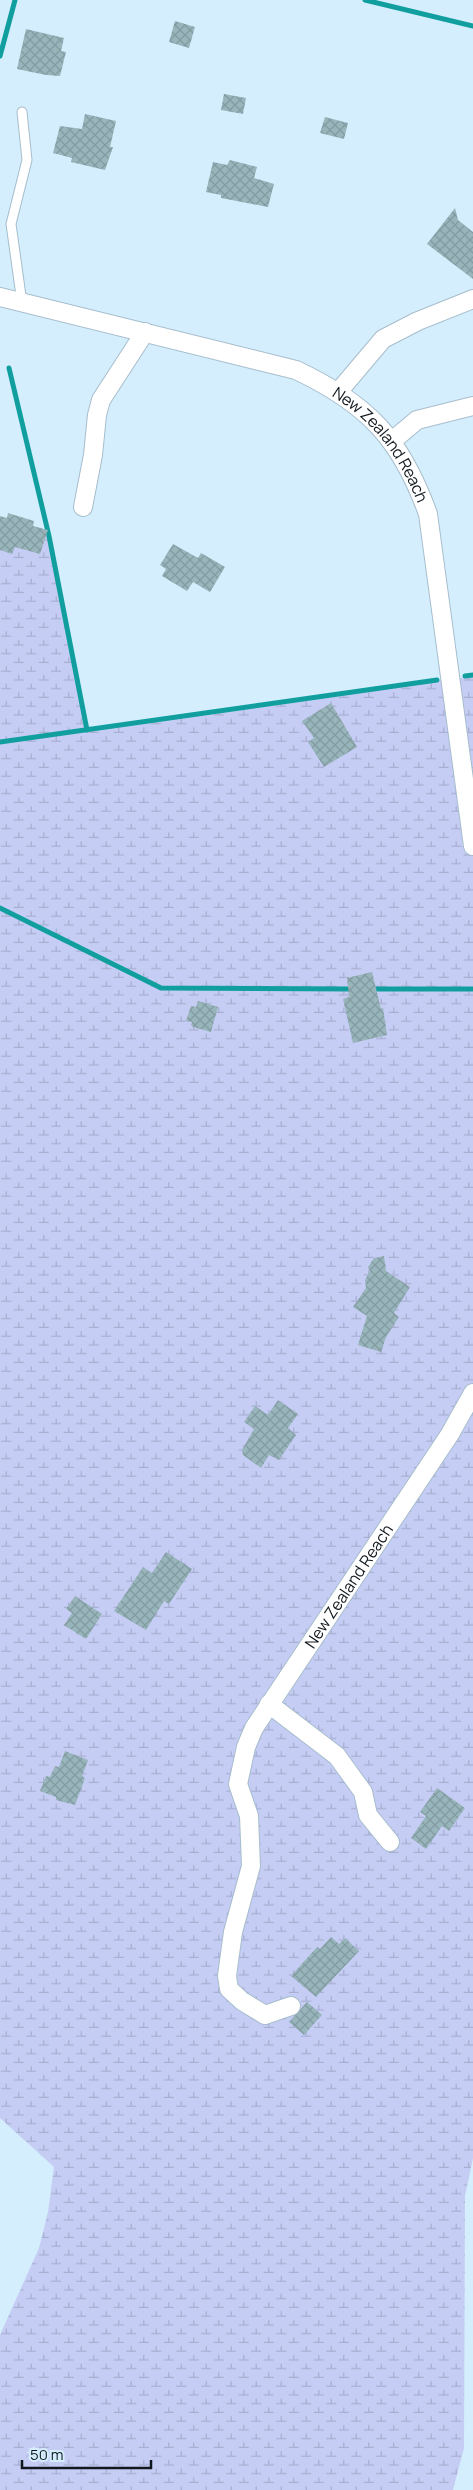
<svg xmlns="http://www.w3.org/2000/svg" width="473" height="2490" font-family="Manrope,sans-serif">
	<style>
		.wetland { fill: url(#wetland-marsh) }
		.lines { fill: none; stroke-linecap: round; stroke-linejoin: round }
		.stream { stroke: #109f9e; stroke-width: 5 }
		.building { fill: url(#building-cross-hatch) }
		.lane-casing { stroke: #a6bdcc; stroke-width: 11 }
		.street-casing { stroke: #a6bdcc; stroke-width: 20 }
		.lane { stroke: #fff; stroke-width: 9 }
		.street { stroke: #fff; stroke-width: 18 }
		.labels { text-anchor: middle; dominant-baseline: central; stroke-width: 4.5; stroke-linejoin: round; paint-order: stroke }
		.street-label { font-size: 16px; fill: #11191f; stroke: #d5eefd }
	</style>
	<defs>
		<pattern id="wetland-marsh" width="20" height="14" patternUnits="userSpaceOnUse" patternTransform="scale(1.25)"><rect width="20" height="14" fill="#c5cdf4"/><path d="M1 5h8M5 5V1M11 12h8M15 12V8" fill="none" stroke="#a8afd1"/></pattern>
		<pattern id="building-cross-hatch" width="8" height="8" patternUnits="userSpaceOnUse" patternTransform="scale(1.25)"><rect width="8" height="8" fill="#98b5bc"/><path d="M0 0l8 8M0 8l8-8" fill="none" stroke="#829ba1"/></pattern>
	</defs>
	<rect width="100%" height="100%" fill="#d5eefd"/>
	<polygon class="wetland" points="0,535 49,536 87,730 473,676 473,2158 465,2196 464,2448 453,2490 0,2490 0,2335 39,2248 48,2212 54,2167 0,2118"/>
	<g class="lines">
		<g class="stream">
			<polyline points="365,0 473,26"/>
			<polyline points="0,56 15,0"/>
			<polyline points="9,368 49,536 87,730"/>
			<polyline points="465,676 473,675"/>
			<polyline points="0,742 437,680"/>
			<polyline points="0,908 161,988 353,989"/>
			<polyline points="369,989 473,989"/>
		</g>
	</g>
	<g class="building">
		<polygon points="175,21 195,27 189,48 169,42"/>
		<polygon points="26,29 64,38 61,51 66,52 60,76 46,75 17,69"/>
		<polygon points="224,94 246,98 243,114 221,110"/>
		<polygon points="85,114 116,121 110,147 113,147 105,170 71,162 72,158 53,153 60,126 82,129"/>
		<polygon points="325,117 348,123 344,139 320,133"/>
		<polygon points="230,160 257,167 254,178 274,184 268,207 221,198 221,195 206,192 213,162 227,165"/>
		<polygon points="455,208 458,220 473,232 473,279 427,244"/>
		<polygon points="8,513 34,521 33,526 48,530 40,554 15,547 12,554 0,550 0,516 7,518"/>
		<polygon points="173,544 198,558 201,553 225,567 210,592 193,582 187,591 162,576 166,569 160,565"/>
		<polygon points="331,703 357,747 324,767 308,742 314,738 302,721"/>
		<polygon points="372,972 381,1009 383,1008 387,1035 353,1043 343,999 349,997 347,978"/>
		<polygon points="198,1001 218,1007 211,1032 193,1027 191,1025 192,1022 186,1021 191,1006 196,1007"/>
		<polygon points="384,1256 386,1271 410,1287 394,1313 399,1317 386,1337 381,1352 358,1345 367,1316 353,1307 366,1288 365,1280 370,1271 368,1267 374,1258"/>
		<polygon points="278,1400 298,1414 288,1428 296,1435 279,1460 269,1455 261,1468 243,1455 242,1450 254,1429 244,1422 255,1406 268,1415"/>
		<polygon points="166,1552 192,1569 169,1604 164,1601 146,1630 114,1611 143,1567 152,1573"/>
		<polygon points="75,1596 102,1614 86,1639 64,1625 72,1613 66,1609"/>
		<polygon points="65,1751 88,1760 82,1776 85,1778 75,1805 56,1800 56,1797 40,1791 46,1776 50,1777 55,1766 59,1767"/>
		<polygon points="437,1788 465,1808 449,1831 442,1826 426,1849 411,1838 426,1816 420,1812"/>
		<polygon points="331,1937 339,1944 345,1938 359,1951 316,1997 291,1976 317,1947 320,1949"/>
		<polygon points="307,2002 322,2015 304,2035 289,2022"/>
	</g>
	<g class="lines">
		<defs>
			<polyline id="lane" points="22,303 11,224 27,160 22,112"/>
			<g id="street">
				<path id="s1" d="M0,297l296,73c72,34 105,69 132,144l45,332"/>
				<polyline points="339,391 383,339 418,321 473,299"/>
				<polyline points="392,441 417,420 473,406"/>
				<polyline points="83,507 93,455 97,415 101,400 145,332"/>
				<polyline points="269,1704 337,1756 363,1792 368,1815 390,1842"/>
				<path id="s2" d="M291,2006l-26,9 -23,-14 -13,-12 -2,-13 6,-44 18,-66 -2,-50 -11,-32 8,-37 8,-19 196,-294 23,-41"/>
			</g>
		</defs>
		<use href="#lane" class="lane-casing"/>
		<use href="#street" class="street-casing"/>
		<use href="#lane" class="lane"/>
		<use href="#street" class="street"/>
	</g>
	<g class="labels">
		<g class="street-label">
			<text stroke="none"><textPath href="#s1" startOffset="421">New Zealand Reach</textPath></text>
			<text stroke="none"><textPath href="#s2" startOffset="511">New Zealand Reach</textPath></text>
		</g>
	</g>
	<path d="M22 2460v8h129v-8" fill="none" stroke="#11191f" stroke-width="2.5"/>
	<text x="30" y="2460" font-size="15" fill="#11191f" stroke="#d5eefd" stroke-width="4" paint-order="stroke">50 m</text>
</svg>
